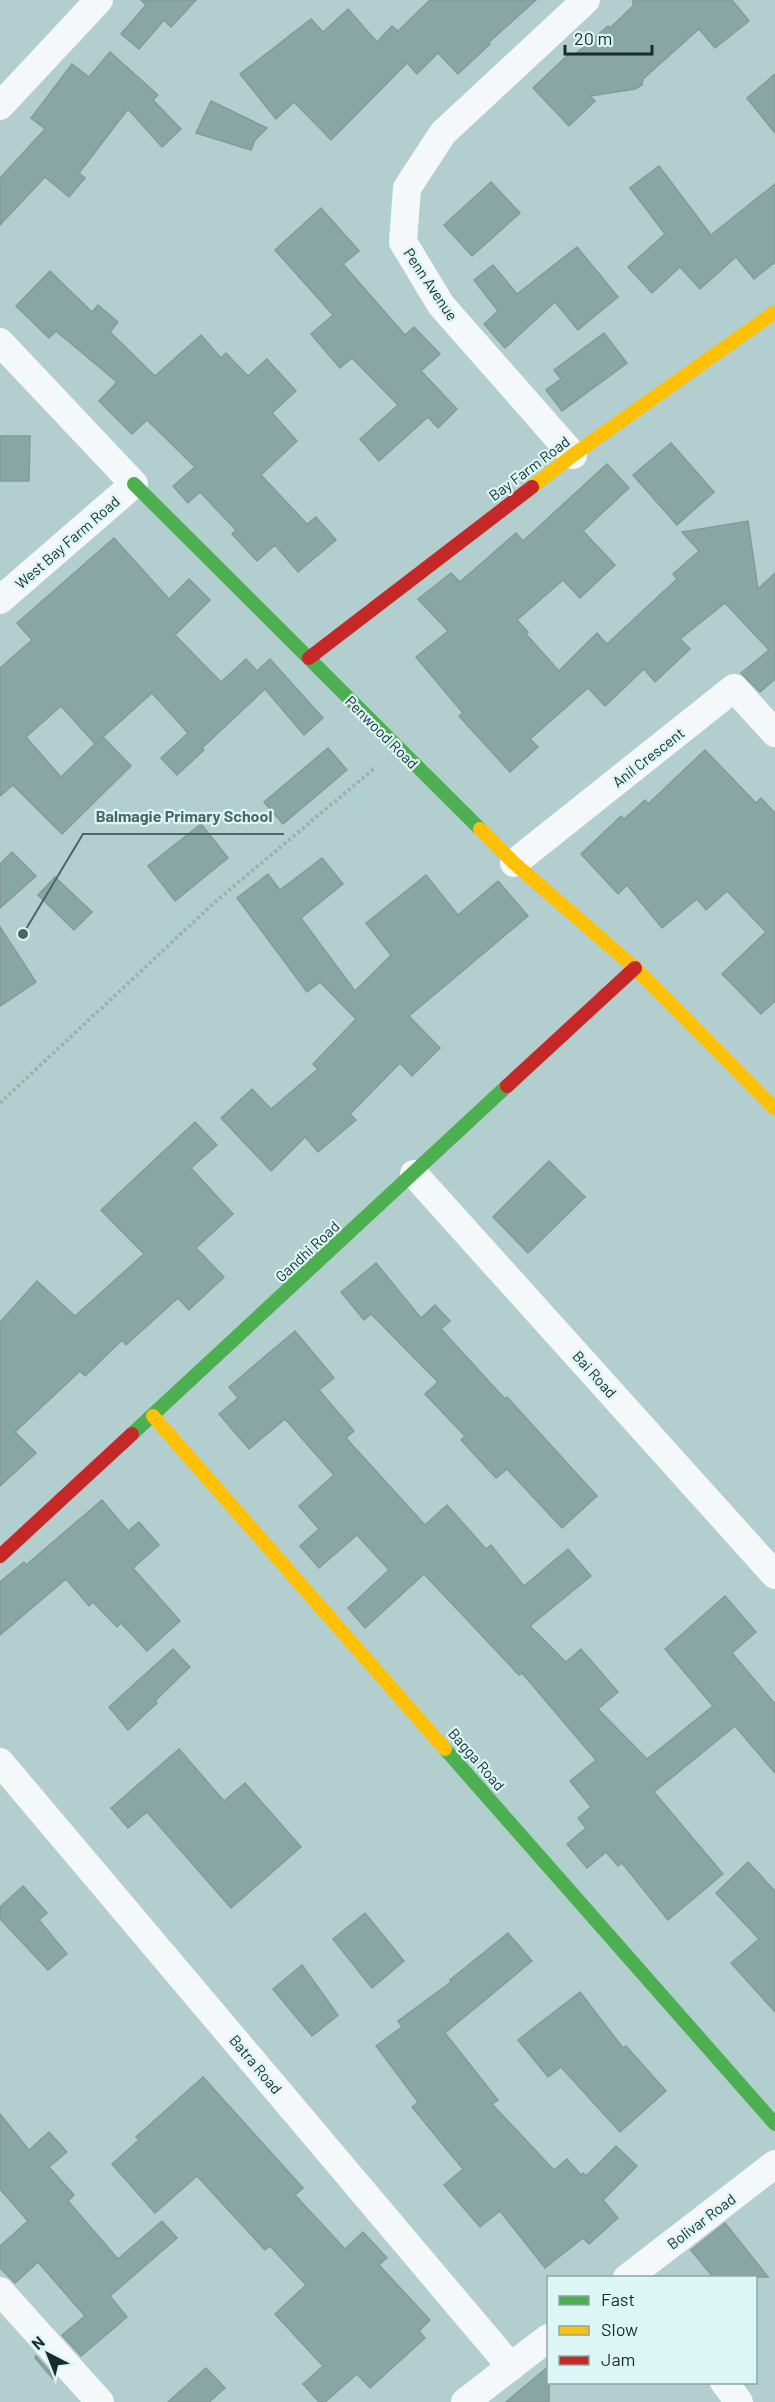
<svg xmlns="http://www.w3.org/2000/svg" width="775" height="2402" font-family="Barlow,sans-serif">
	<style>
		.building { fill: #88a7a3; stroke: #869b99; stroke-width: 1.5; fill-rule: evenodd }
		.lines { fill: none; stroke-linecap: round; stroke-linejoin: round }
		.path { stroke: #a3aeae; stroke-width: 4; stroke-dasharray: 3 3; stroke-linecap: butt }
		.street { stroke: #f4f8f8; stroke-width: 28 }
		.fast { stroke: #4caf50; stroke-width: 14 }
		.slow { stroke: #ffc107; stroke-width: 14 }
		.jam { stroke: #c62828; stroke-width: 14 }
		.labels { text-anchor: middle; dominant-baseline: central; stroke-width: 4.5; stroke-linejoin: round; paint-order: stroke }
		.street-label { font-size: 15px; fill: #182c2c; stroke: #dcf5f5 }
		.leader { fill: none; stroke: #4e6565; stroke-width: 2 }
		.callout-dot { fill: #4e6565; stroke: #dcf5f5; stroke-width: 2 }
		.callout-label { font-size: 16px; text-anchor: middle; font-weight: bold; fill: #4e6565; stroke: #dcf5f5; stroke-width: 4.5; stroke-linejoin: round; paint-order: stroke }
	</style>
	<rect width="100%" height="100%" fill="#b3cece"/>
	<g class="building">
		<polygon points="141,0 196,0 171,27 164,20 139,49 121,34 146,5"/>
		<polygon points="430,0 536,0 488,43 490,44 458,74 438,53 417,74 407,63 331,140 294,102 276,119 240,74 311,19 323,32 348,9 377,42 392,26 398,31"/>
		<polygon points="633,0 732,0 749,21 715,48 699,29 643,79 642,85 635,89 590,96 595,101 569,126 533,88 570,53 573,56 608,26 610,28 633,6"/>
		<polygon points="110,52 158,95 153,100 181,129 162,147 128,109 79,173 85,178 69,197 45,177 0,225 0,178 45,129 31,118 72,64 89,77"/>
		<polygon points="775,74 775,133 747,98"/>
		<polygon points="211,101 267,128 255,140 251,150 196,133"/>
		<polygon points="659,166 711,235 775,184 775,262 754,279 736,257 700,289 680,267 652,293 628,267 665,234 630,188"/>
		<polygon points="491,182 520,213 472,256 444,225"/>
		<polygon points="321,208 359,251 343,264 405,335 414,327 440,354 421,371 457,409 438,428 428,417 379,461 360,439 398,405 352,358 340,368 311,334 333,315 275,250"/>
		<polygon points="577,247 618,297 578,330 555,302 505,348 484,324 498,311 474,280 493,265 517,294"/>
		<polygon points="50,271 92,312 98,305 118,322 110,332 155,376 201,335 221,358 226,353 248,376 267,359 296,391 272,413 297,441 261,475 307,524 316,517 336,540 298,572 275,545 257,561 232,534 236,530 200,492 188,503 173,486 195,467 147,420 132,434 99,401 117,382 56,331 49,338 16,306"/>
		<polygon points="604,333 627,363 562,411 546,390 561,379 554,370"/>
		<polygon points="0,436 30,436 29,481 0,481"/>
		<polygon points="671,443 714,492 677,525 633,475"/>
		<polygon points="607,464 629,488 583,531 615,565 580,598 563,580 517,620 528,632 526,634 559,671 597,633 607,644 677,579 673,574 699,551 682,532 748,521 758,589 775,573 775,679 760,692 741,673 769,650 725,603 680,639 690,649 655,682 644,669 605,706 588,688 530,739 538,747 510,772 459,716 463,713 416,657 448,631 418,599 451,573 460,582 516,533 523,541"/>
		<path d="M114,538l55,61 20,-20 21,21 -35,35 46,47 25,-23 11,12 13,-12 53,59 -19,17 -39,-46 -63,59 2,2 -27,25 -16,-17 27,-25 -36,-40 -49,44 28,29 -69,68 -49,-49 -13,11v-128l32,-28 -15,-17zM61,706l34,38 6,-6 -40,39 -35,-40z"/>
		<polygon points="328,748 347,770 283,824 264,802"/>
		<polygon points="705,750 756,803 761,798 775,813 775,1001 761,1014 722,974 766,932 727,891 706,910 697,899 662,928 627,885 618,894 581,854 621,816 624,819 645,800 648,804"/>
		<polygon points="201,824 228,858 175,901 148,866"/>
		<polygon points="12,852 36,876 0,908 0,864"/>
		<polygon points="322,858 343,884 301,918 355,991 391,955 366,923 426,875 458,915 498,881 528,916 409,1016 440,1048 412,1076 400,1063 350,1114 356,1120 318,1152 305,1137 271,1171 221,1118 252,1089 271,1109 318,1069 313,1064 356,1019 320,982 307,992 237,898 268,874 280,890"/>
		<polygon points="55,877 92,912 74,930 38,895"/>
		<polygon points="0,927 36,982 0,1006"/>
		<polygon points="195,1122 217,1145 191,1168 233,1214 196,1248 224,1277 189,1310 178,1298 126,1345 122,1340 85,1376 80,1371 15,1432 36,1453 0,1486 0,1322 37,1281 75,1316 144,1254 101,1210"/>
		<polygon points="549,1161 585,1197 528,1253 493,1217"/>
		<polygon points="376,1263 421,1318 435,1305 450,1321 441,1329 505,1399 507,1397 597,1496 562,1528 507,1469 496,1478 461,1440 465,1436 425,1394 438,1382 371,1314 364,1320 341,1292"/>
		<polygon points="295,1331 334,1378 319,1390 354,1431 346,1438 425,1525 447,1505 486,1549 491,1545 524,1586 568,1549 591,1576 530,1626 566,1662 581,1649 618,1692 598,1709 647,1759 713,1706 665,1649 725,1596 756,1632 732,1653 775,1704 775,1773 735,1726 654,1792 723,1874 668,1920 622,1863 618,1866 606,1852 587,1868 567,1844 586,1828 578,1818 591,1807 570,1781 596,1760 522,1673 519,1675 424,1574 365,1628 348,1608 389,1570 357,1535 319,1568 300,1546 319,1529 299,1506 334,1475 285,1419 249,1449 219,1414 238,1398 229,1387"/>
		<polygon points="102,1500 128,1531 139,1522 159,1545 133,1568 180,1621 147,1651 121,1623 117,1627 93,1602 89,1606 66,1579 0,1635 0,1582 24,1562 26,1565"/>
		<polygon points="173,1649 190,1667 155,1701 157,1703 128,1730 109,1707"/>
		<polygon points="179,1749 224,1801 245,1783 301,1847 231,1908 147,1812 128,1828 111,1808"/>
		<polygon points="748,1862 775,1891 775,2012 731,1963 759,1939 716,1893"/>
		<polygon points="23,1886 47,1913 39,1920 67,1954 48,1970 0,1919 0,1907"/>
		<polygon points="365,1913 404,1961 372,1988 333,1939"/>
		<polygon points="508,1933 532,1961 445,2033 498,2100 492,2104 554,2170 567,2159 581,2175 583,2173 586,2176 616,2146 637,2166 603,2200 618,2218 589,2244 583,2238 545,2268 500,2211 480,2227 444,2185 463,2169 412,2107 418,2102 376,2046 402,2027 398,2021 451,1982 450,1980"/>
		<polygon points="302,1965 338,2015 312,2036 273,1989"/>
		<polygon points="580,1992 623,2048 626,2046 666,2091 620,2132 561,2067 548,2077 518,2040"/>
		<polygon points="203,2077 303,2188 295,2195 345,2249 363,2232 387,2258 379,2265 430,2320 419,2331 425,2338 370,2388 357,2374 325,2402 319,2402 303,2384 323,2366 275,2314 306,2285 270,2246 265,2250 197,2176 155,2213 112,2164 139,2140 136,2137"/>
		<polygon points="0,2114 29,2150 49,2132 67,2152 49,2167 74,2195 68,2201 118,2259 162,2221 177,2238 110,2296 127,2317 81,2356 62,2335 85,2316 38,2262 15,2283 0,2268 0,2246 28,2221 0,2189"/>
		<polygon points="725,2223 768,2277 713,2277 691,2250"/>
		<polygon points="36,2356 55,2377 53,2379 35,2358"/>
		<polygon points="549,2366 549,2402 506,2402"/>
		<polygon points="206,2368 225,2388 209,2402 168,2402"/>
	</g>
	<g class="lines">
		<polyline class="path" points="0,1103 215,902 376,767"/>
		<g class="street">
			<polyline points="0,106 99,0"/>
			<polyline points="0,342 134,484 0,600"/>
			<polyline points="573,455 441,305 403,242 407,188 443,133 586,0"/>
			<polyline points="514,863 734,688 775,733"/>
			<polyline points="414,1174 775,1575"/>
			<polyline points="0,1762 511,2367"/>
			<polyline points="627,2278 775,2164"/>
			<polyline points="0,2291 100,2402"/>
			<polyline points="724,2382 739,2402"/>
			<polyline points="465,2402 548,2338"/>
		</g>
		<g class="fast">
			<polyline points="134,484 480,829"/>
			<polyline points="132,1434 507,1086"/>
			<polyline points="445,1749 775,2124"/>
		</g>
		<g class="slow">
			<polyline points="532,487 573,455 775,312"/>
			<polyline points="480,829 514,863 635,968 775,1109"/>
			<polyline points="153,1416 445,1749"/>
		</g>
		<g class="jam">
			<polyline points="309,658 532,487"/>
			<polyline points="507,1086 635,968"/>
			<polyline points="0,1556 132,1434"/>
		</g>
	</g>
	<g class="labels">
		<g class="street-label">
			<text transform="translate(431 284) rotate(56)">Penn Avenue</text>
			<text transform="translate(529 468) rotate(-37)">Bay Farm Road</text>
			<text transform="translate(67 542) rotate(-41)">West Bay Farm Road</text>
			<text transform="translate(382 732) rotate(45)">Penwood Road</text>
			<text transform="translate(648 757) rotate(-38)">Anil Crescent</text>
			<text transform="translate(307 1251) rotate(-43)">Gandhi Road</text>
			<text transform="translate(595 1374) rotate(48)">Bai Road</text>
			<text transform="translate(477 1759) rotate(49)">Bagga Road</text>
			<text transform="translate(256 2064) rotate(50)">Batra Road</text>
			<text transform="translate(701 2221) rotate(-37)">Bolivar Road</text>
		</g>
	</g>
	<path class="leader" d="M23 934L83 834H284"/>
	<circle class="callout-dot" cx="23" cy="934" r="6"/>
	<g class="callout-label">
		<text x="184" y="822">Balmagie Primary School</text>
	</g>
	<rect x="547" y="2276" width="210" height="108" fill="#dcf5f5" stroke="#8ea5a5" stroke-width="1.5"/>
	<rect x="559" y="2296" width="30" height="9" fill="#4caf50" stroke="#8ea5a5" stroke-width="1.5"/>
	<text x="601" y="2306" font-size="18" fill="#182c2c">Fast</text>
	<rect x="559" y="2326" width="30" height="9" fill="#ffc107" stroke="#8ea5a5" stroke-width="1.5"/>
	<text x="601" y="2336" font-size="18" fill="#182c2c">Slow</text>
	<rect x="559" y="2356" width="30" height="9" fill="#c62828" stroke="#8ea5a5" stroke-width="1.5"/>
	<text x="601" y="2366" font-size="18" fill="#182c2c">Jam</text>
	<g transform="translate(48 2354) rotate(318)" stroke="#dcf5f5" stroke-width="4.5" paint-order="stroke">
	<path d="M0-4.5L10 22L0 15L-10 22Z" fill="#182c2c"/>
	<text y="-9" font-size="16" font-weight="bold" text-anchor="middle" fill="#182c2c">N</text>
	</g>
	<path d="M565 45v9h87v-9" fill="none" stroke="#182c2c" stroke-width="3"/>
	<text x="574" y="45" font-size="18" fill="#182c2c" stroke="#dcf5f5" stroke-width="4.5" paint-order="stroke">20 m</text>
</svg>
